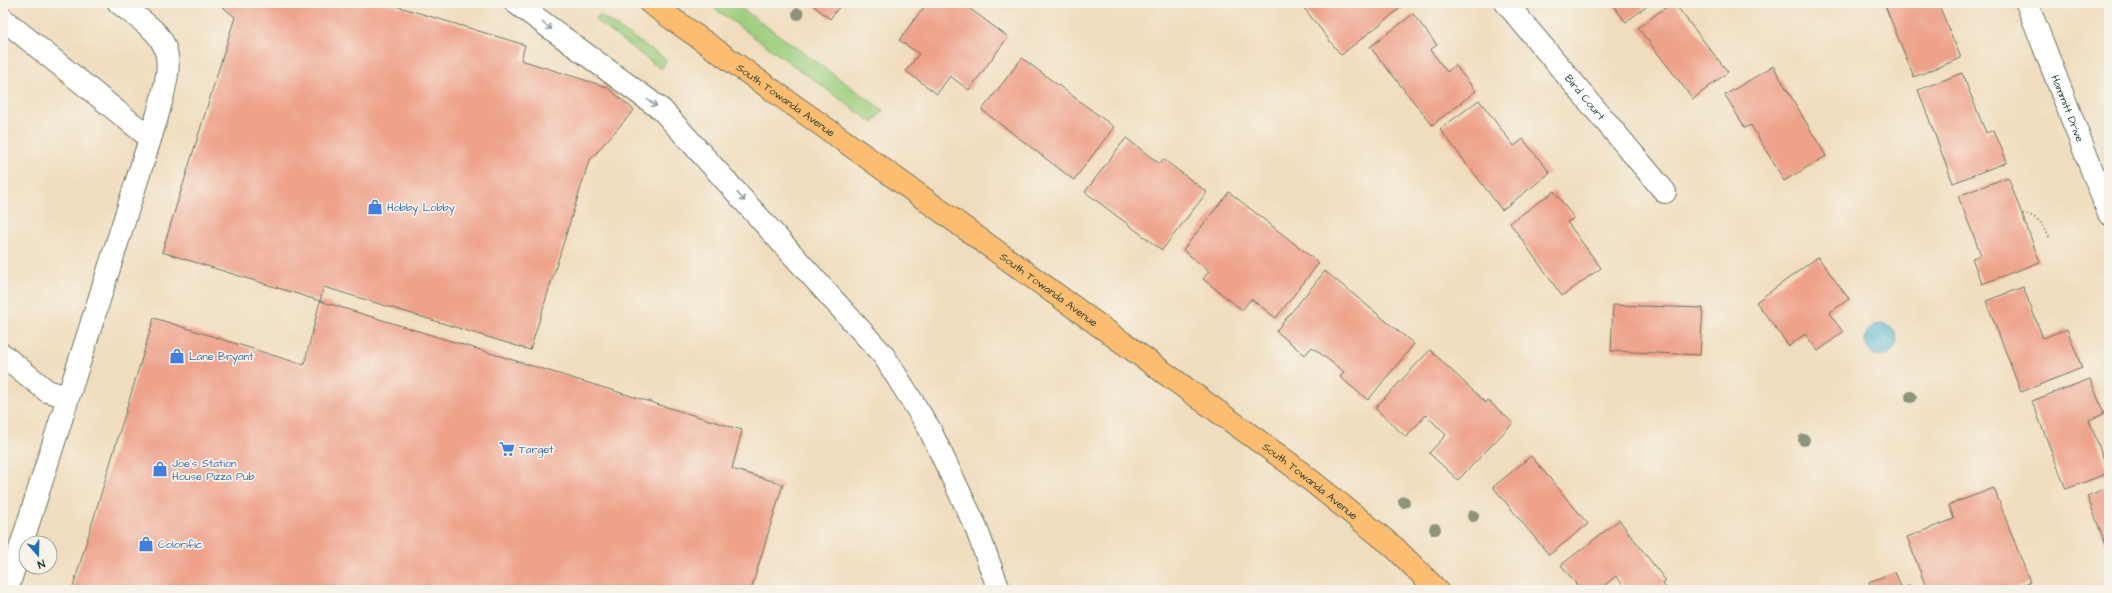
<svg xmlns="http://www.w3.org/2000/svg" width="2112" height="593" font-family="'Architects Daughter',sans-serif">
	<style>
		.green { fill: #9ecf7e; stroke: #5e8659 }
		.water { fill: #4fb5cd; stroke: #377980 }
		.building { fill: #eea28a }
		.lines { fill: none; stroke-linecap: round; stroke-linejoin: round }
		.minor-casing { stroke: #687564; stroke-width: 24 }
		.major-casing { stroke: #687564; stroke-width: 24 }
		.path { stroke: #687564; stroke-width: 2.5; stroke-dasharray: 1 3; stroke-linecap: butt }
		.minor { stroke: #fff; stroke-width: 22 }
		.major { stroke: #fcbd6f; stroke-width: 22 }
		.tree { fill: #8b957a }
		.oneway { stroke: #8f9e9a }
		.labels { text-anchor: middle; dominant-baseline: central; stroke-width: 3.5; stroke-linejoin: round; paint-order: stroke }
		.street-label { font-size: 11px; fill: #1f3d34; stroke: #f7f3e8 }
		.shop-label { font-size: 11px; fill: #366cbe; stroke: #f7f3e8; text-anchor: start }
	</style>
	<rect width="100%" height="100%" fill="#f7f3e8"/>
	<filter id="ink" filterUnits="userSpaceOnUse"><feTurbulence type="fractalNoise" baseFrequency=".025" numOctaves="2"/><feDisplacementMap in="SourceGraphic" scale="8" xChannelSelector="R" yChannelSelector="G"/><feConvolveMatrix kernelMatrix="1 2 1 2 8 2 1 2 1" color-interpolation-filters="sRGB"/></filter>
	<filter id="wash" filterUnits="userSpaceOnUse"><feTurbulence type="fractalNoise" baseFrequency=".012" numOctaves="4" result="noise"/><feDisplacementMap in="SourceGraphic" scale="16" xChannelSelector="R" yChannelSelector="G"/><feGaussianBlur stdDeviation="0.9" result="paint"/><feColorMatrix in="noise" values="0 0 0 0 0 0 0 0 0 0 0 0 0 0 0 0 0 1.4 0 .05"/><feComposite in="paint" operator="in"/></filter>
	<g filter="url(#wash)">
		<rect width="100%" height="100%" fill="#f0ddbd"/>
		<g class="green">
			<polygon points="718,3 734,3 883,110 873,123 714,8"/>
			<polygon points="599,15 667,60 661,69 595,20"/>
		</g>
		<circle class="water" cx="1881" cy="340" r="16"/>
		<g id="blocks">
			<g class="building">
				<polygon points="218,3 386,3 525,45 521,60 607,87 634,110 589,161 530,350 324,287 320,301 162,252 235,17"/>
				<polygon points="810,3 842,3 830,19"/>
				<polygon points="927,3 962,3 1008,37 969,90 950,76 937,94 906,71 919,54 899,40"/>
				<polygon points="1300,3 1407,3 1341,55"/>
				<polygon points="1611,3 1651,3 1626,22"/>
				<polygon points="1671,3 1674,3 1728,72 1693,99 1638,28"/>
				<polygon points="1884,3 1938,3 1961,58 1914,77"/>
				<polygon points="1413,14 1437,45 1430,50 1447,72 1455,65 1476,91 1432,125 1370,47"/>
				<polygon points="1022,58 1114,127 1074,180 982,110"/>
				<polygon points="1773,66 1826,156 1784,181 1751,125 1745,128 1725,95"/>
				<polygon points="1962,73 1986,133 1994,130 2007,162 1953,183 1918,90"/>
				<polygon points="1479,100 1514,146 1523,139 1550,173 1502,210 1440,129"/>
				<polygon points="1126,138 1160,164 1163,159 1207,192 1162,250 1085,192"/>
				<polygon points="2008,177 2040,262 1982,284 1972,258 1981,255 1958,196"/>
				<polygon points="1554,191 1574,218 1567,222 1601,268 1562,296 1510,223"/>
				<polygon points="1229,192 1319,263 1276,318 1251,299 1242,310 1203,279 1209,271 1183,250"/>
				<polygon points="1818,257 1849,299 1829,313 1843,332 1818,351 1805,334 1789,346 1756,302"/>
				<polygon points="1325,271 1414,344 1368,400 1340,377 1344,372 1312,347 1305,355 1276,331"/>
				<polygon points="2023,287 2043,338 2067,329 2082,368 2021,392 1986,301"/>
				<polygon points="320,301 742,430 732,469 783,484 751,590 72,590 154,318 304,365"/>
				<polygon points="1613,305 1703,308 1700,355 1611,351"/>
				<polygon points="1430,350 1486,403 1488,400 1513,423 1458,480 1429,453 1446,435 1426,415 1406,437 1375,408"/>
				<polygon points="2090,379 2104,414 2089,420 2109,473 2066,489 2032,401"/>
				<polygon points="1531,456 1588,524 1549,555 1493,487"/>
				<polygon points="2109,487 2109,553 2087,496"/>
				<polygon points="1994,488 2030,582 2009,590 1927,590 1907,537 1954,519 1949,505"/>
				<polygon points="1619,520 1666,581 1663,584 1668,590 1627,590 1616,576 1599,590 1581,590 1561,565"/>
				<polygon points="1895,572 1902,589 1910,585 1912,590 1872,590 1869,582"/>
			</g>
		</g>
	</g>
	<g filter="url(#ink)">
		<use href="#blocks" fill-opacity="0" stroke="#687564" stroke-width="1"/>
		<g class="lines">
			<defs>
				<g id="minor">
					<polyline points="516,3 662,110 884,356 929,428 975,525 999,590"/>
					<path id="s1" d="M1506,3l159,189"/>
					<path id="s2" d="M2027,3l82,211"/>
					<polyline points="3,19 150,138"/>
					<polyline points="3,355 47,391 68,397"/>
					<path d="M7,590l150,-473c7,-29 22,-63 -4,-87 -11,-10 -23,-18 -34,-27"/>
				</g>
				<g id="major">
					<path id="s3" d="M650,3l215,153 424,307 105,84 43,43"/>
				</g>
			</defs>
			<use href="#minor" class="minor-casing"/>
			<use href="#major" class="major-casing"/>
			<path class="path" d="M2023,214c15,1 22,13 27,26"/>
			<use href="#minor" class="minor"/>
			<use href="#major" class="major"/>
		</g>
		<g class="tree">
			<circle cx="798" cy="14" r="6"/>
			<circle cx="1911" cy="397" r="6"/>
			<circle cx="1804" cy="440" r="6"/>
			<circle cx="1404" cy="502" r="6"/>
			<circle cx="1473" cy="516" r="6"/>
			<circle cx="1435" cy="529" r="6"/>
		</g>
		<defs><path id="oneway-shaft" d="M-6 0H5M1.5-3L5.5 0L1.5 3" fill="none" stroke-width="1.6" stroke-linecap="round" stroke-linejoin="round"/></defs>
		<g class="oneway">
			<use href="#oneway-shaft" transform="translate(547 26) rotate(36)"/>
			<use href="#oneway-shaft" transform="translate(652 103) rotate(36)"/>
			<use href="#oneway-shaft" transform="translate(741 197) rotate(48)"/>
		</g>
	</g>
	<defs>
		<symbol id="shop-bare" viewBox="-9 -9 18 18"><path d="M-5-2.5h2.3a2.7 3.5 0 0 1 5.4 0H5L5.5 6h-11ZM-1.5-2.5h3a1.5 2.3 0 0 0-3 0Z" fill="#3f7fe0" stroke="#f7f3e8" stroke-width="2.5" paint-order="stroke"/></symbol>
		<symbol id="supermarket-bare" viewBox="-9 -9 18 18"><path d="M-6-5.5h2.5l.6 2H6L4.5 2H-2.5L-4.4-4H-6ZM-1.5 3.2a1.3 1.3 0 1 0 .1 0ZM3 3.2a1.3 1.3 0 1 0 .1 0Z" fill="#3f7fe0" stroke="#f7f3e8" stroke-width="2.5" paint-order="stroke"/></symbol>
	</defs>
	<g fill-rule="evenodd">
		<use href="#shop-bare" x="364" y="196" width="22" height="22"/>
		<use href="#shop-bare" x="166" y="345" width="22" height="22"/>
		<use href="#supermarket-bare" x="496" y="438" width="22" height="22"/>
		<use href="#shop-bare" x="149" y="458" width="22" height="22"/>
		<use href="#shop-bare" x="135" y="533" width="22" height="22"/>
	</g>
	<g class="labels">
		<g class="street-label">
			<text stroke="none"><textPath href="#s1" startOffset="123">Bird Court</textPath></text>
			<text stroke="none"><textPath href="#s3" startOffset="167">South Towanda Avenue</textPath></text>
			<text stroke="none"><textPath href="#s2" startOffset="113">Hammitt Drive</textPath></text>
			<text stroke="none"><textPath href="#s3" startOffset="491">South Towanda Avenue</textPath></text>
			<text stroke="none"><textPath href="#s3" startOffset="815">South Towanda Avenue</textPath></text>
		</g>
		<g class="shop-label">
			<text x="387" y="207">Hobby Lobby</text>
			<text x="189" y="356">Lane Bryant</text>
			<text x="519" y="449">Target</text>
			<text x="172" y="463">Joe's Station<tspan x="172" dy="13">House Pizza Pub</tspan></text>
			<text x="158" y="544">Colorific</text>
		</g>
	</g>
	<rect width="2112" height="593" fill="none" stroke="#f7f3e8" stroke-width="16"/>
	<g transform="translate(38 555) rotate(160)"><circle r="19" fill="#f7f3e8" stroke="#a1aaa0"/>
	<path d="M0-3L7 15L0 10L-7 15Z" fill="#1f6fb2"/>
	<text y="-6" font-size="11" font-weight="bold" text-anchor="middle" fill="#1f3d34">N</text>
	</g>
</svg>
